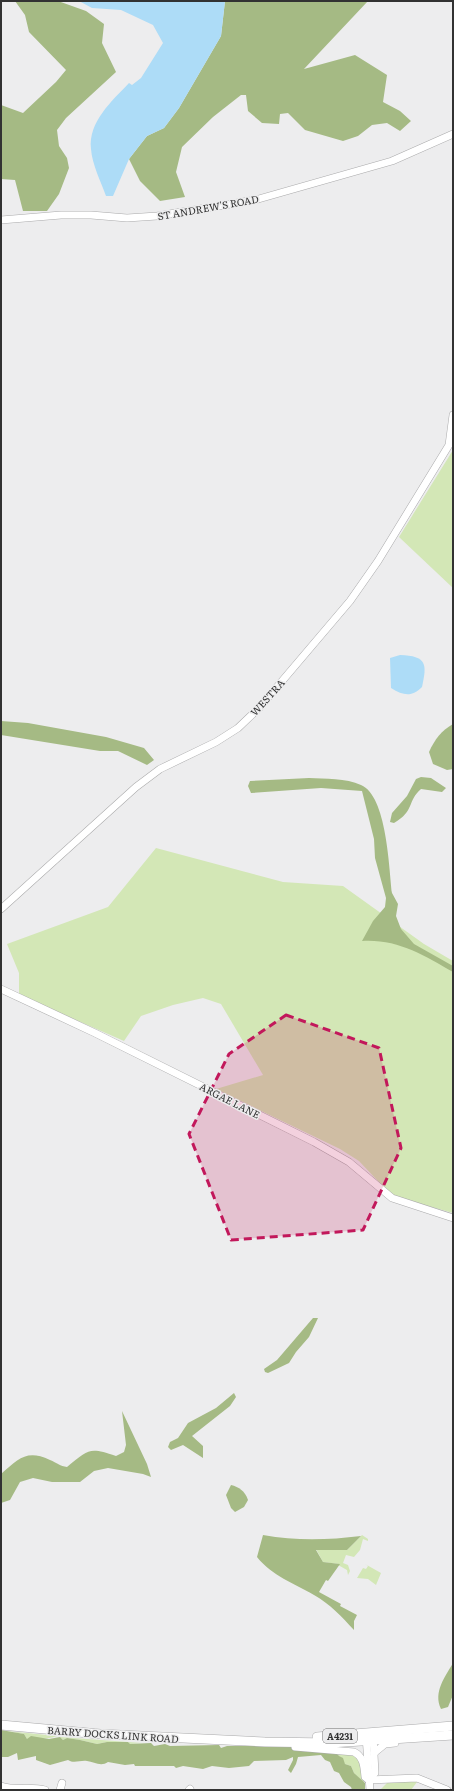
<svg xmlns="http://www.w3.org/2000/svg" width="454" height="1791" font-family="Literata,serif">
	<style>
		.green { fill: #d3e7b6 }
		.forest { fill: #a5ba84 }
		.water { fill: #addcf7 }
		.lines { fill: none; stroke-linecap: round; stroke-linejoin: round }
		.minor-casing { stroke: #aaaaab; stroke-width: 8 }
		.major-casing { stroke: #aaaaab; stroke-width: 10 }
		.minor { stroke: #fff; stroke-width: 7 }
		.major { stroke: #fff; stroke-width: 9 }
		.marked { fill: #c2185b; fill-opacity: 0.2; stroke: #c2185b; stroke-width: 3; stroke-dasharray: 8 5; stroke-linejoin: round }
		.labels { text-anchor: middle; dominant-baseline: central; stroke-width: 3; stroke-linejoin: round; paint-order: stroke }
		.shield { fill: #ededee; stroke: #6a6a6a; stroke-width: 1 }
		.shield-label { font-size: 9px; font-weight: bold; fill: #323232 }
		.street-label { font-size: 10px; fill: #323232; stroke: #ededee }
	</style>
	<rect width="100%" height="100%" fill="#ededee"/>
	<g class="green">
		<polygon points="453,450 453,588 399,537"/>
		<polygon points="156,848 283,882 343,886 424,944 453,961 453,1213 392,1196 359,1161 340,1149 216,1089 263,1075 221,1004 203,998 173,1005 141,1016 124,1041 19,995 19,973 7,944 108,907"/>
		<polygon points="362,1535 368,1539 368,1541 363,1539 360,1550 354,1557 346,1555 343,1563 348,1565 350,1571 348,1575 347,1570 338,1565 339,1564 323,1562 316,1549 347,1550"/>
		<polygon points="365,1564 381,1573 376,1585 368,1579 357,1578 363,1568 366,1569 368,1566"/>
		<path d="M7,1731l50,5c-9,4 -20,2 -30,3l-3,-5z"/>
		<polygon points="60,1737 142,1743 130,1744 128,1742 107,1742 97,1744 80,1740 67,1738 63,1740"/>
		<polygon points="335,1751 356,1756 363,1768 364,1783 354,1773 351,1766 345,1764"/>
		<polygon points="401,1781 417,1782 411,1790 380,1790 387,1783"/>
	</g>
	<g class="forest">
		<polygon points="15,1 58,1 86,11 104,24 102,43 116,72 66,118 57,130 59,146 67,158 69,168 59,194 47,211 23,211 15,180 1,179 1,105 23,113 56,82 66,70 29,32 25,15"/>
		<polygon points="225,1 368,1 304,69 355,55 387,75 383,102 400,111 411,121 400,131 387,123 372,125 358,136 343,141 305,130 288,113 280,114 279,124 262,123 248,111 246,95 241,95 213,117 182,147 176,172 185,197 160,201 140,181 129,159 147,136 164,128 179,108 221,36"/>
		<polygon points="1,721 28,723 106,737 144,748 154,760 147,765 118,751 100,751 1,735"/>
		<path d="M453,724v45l-6,1 -14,-6 -4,-12c6,-13 12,-21 24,-28z"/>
		<path d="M421,777l10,1 15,10 -4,4 -21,-3c-14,12 -6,22 -27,34l-4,-1 2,-9 15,-17 9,-17z"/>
		<path d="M309,778c16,1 37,0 52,7 26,11 28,83 31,108l6,11 -2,12 5,13 13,15 39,22v6c-30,-17 -55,-33 -91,-31l11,-20 12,-14 1,-9 -11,-40 -1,-19 -12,-48 -41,-3 -70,5 -3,-7 2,-5z"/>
		<polygon points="313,1318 318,1318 309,1337 296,1352 289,1363 268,1373 265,1372 264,1369 277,1360"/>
		<polygon points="234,1393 236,1397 230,1406 192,1436 203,1446 203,1458 183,1445 171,1450 168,1447 170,1442 178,1438 188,1423 216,1408"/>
		<path d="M122,1411l25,53 4,13 -8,-3 -35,-6 -14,3 -14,11h-28l-19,-4 -13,4 -10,18 -9,3v-29c18,-15 25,-25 49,-14 7,3 10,6 17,7 22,-18 22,-20 49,-11l8,-4 2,-7z"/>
		<path d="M231,1485c8,2 14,6 17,15l-4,7 -9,5 -4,-4 -5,-13z"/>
		<path d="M263,1535c33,6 65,5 98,1l-14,14h-31l7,12 17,2 -12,17 -2,-1 -7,12 22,12 -1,2 17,9 -3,6v9c-12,-13 -24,-26 -40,-35 -20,-12 -42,-19 -57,-38z"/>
		<path d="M453,1663v32l-5,12 -7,2c-8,-17 4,-32 12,-46z"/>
		<path d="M1,1730l23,4 3,5 4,-3 18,3 11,-2 3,3 4,-2 13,2 17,4 10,-2h21l2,2 21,-1 3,3 11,-2 5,2 49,-1 2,3 6,-2h56l52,5 4,5 4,2 2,6 6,2 3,7 11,10v6l-13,1 -1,-3 -7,-5 -5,-9 -5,-2 -4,-9 -5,-2 -4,-5 -23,2 -2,7 -5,9 -3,-3 5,-10v-3l-7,3 -32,1 -5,5 -20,2 -17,-2 -9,3 -20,-3 -7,2 -2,-2h-39l-1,-2 -9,1 -17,-3c-7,5 -14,0 -21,-1 -7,-1 -13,3 -19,-1l-18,5 -14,-5v-4l-18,4 -1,-7 -9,4h-7z"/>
	</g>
	<g class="water">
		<path d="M79,1h146l-4,35 -42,72 -15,20 -17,8 -18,23 -16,37h-7c-5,-14 -14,-32 -15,-47 -3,-27 21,-48 38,-66l3,2 9,-7 22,-35 -10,-18 -32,-15 -29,-2z"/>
		<path d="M400,655c27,1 27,9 22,32 -10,10 -18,9 -31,1l-1,-30z"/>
	</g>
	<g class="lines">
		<defs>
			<g id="minor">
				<polyline points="1,220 61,215 91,215 127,218 157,216 255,200 392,161 453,134"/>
				<polyline points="1,909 136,787 160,769 216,742 238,728 260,707 350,601 378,561 449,445 453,415"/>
				<polyline points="1,989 95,1033 314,1142 349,1162 392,1198 453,1218"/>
				<polyline points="366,1736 370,1790"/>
				<path d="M295,1747l59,5c10,5 10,15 11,25l4,3"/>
				<polyline points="374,1753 385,1744 395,1743"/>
				<polyline points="369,1780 417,1778 447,1790"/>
				<polyline points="369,1780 375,1773 373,1736"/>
				<path d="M1,1786c15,5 29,0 44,4"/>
				<polyline points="60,1790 62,1783"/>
				<polyline points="189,1790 190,1789"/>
			</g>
			<g id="major">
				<polyline points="1,1725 100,1734 265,1742 330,1743 453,1735"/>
				<polyline points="317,1737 453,1726"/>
			</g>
		</defs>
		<use href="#minor" class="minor-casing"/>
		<use href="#major" class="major-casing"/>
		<use href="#minor" class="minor"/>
		<use href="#major" class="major"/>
	</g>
	<path class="marked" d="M286,1015l93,33 22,100 -38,82 -132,10 -42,-106 40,-80z"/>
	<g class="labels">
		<rect class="shield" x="323" y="1729" width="34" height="14" rx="3"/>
		<g class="shield-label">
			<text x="340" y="1736">A4231</text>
		</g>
		<g class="street-label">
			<text transform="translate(208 207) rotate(-10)">ST ANDREW'S ROAD</text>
			<text transform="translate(267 697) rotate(-48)">WESTRA</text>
			<text transform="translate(230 1100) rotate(27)">ARGAE LANE</text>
			<text transform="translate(113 1734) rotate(4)">BARRY DOCKS LINK ROAD</text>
		</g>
	</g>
	<rect width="454" height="1791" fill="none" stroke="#323232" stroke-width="4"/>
</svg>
